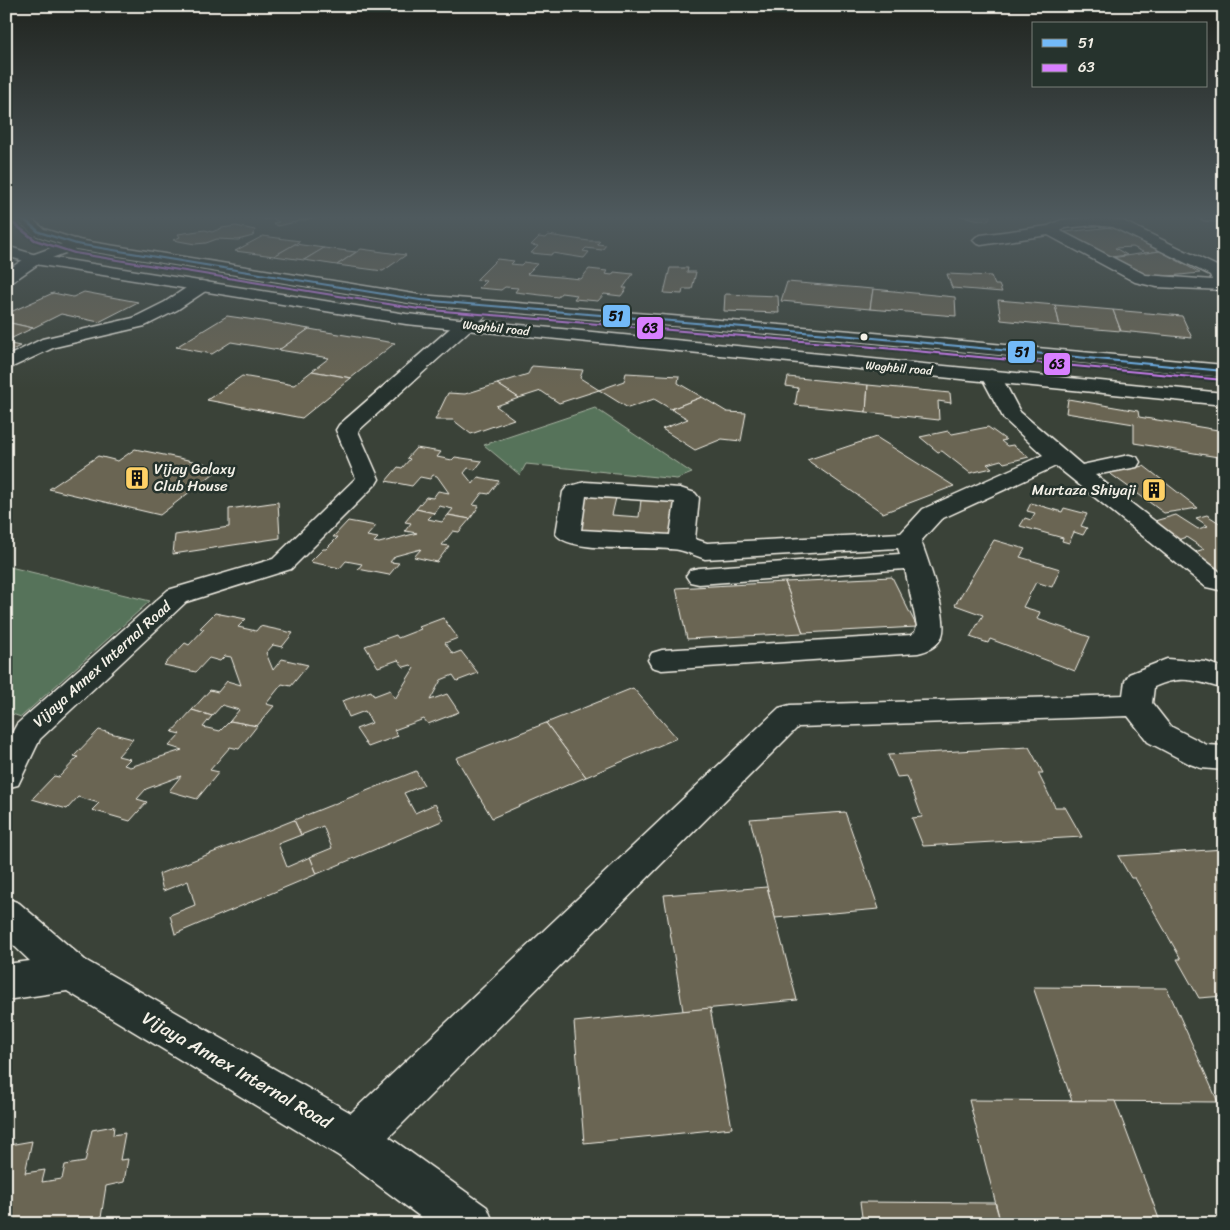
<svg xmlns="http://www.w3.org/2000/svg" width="1230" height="1230" font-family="Sriracha,sans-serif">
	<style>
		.green { fill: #57735a; stroke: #a6b2a1 }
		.building { fill: #6a6553; stroke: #f4f1e8 }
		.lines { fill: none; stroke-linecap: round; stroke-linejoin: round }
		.minor-casing { stroke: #f4f1e8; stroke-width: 3 }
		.tertiary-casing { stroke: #f4f1e8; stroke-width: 3 }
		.secondary-casing { stroke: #f4f1e8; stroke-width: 3 }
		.minor { fill: #26332d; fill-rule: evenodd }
		.tertiary { fill: #26332d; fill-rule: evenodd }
		.secondary { fill: #26332d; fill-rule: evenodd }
		.bus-1-casing { stroke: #26332d; stroke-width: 4 }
		.bus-2-casing { stroke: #26332d; stroke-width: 4 }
		.bus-1 { fill: #73baf8; fill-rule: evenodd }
		.bus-2 { fill: #d880ff; fill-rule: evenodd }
		.bus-dot { fill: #f4f1e8; stroke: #26332d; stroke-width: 2 }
		.labels { text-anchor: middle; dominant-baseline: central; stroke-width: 5; stroke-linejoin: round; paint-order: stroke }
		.far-street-label { font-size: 12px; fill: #f4f1e8; stroke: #26332d }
		.poi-label { font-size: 15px; fill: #f4f1e8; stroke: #26332d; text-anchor: start }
		.street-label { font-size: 15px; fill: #f4f1e8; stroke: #26332d }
		.near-street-label { font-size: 18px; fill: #f4f1e8; stroke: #26332d }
		.line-badge { stroke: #26332d; stroke-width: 2 }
		.pale-badge-label { font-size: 14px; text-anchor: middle; font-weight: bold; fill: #111 }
	</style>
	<rect width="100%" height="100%" fill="#3a4238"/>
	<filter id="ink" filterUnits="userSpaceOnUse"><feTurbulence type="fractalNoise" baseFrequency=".02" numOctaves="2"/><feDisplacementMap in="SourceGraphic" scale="10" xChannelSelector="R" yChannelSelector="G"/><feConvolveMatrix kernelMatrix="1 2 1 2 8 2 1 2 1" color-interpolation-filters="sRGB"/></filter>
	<g filter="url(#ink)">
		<g class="green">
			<polygon points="595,408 692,473 677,479 526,464 520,475 484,445"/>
			<polygon points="6,566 150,601 21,717 6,712"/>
		</g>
		<g class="building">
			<polygon points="265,216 315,216 317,217 278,226 273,223 279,222 272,218 265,220 261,217"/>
			<polygon points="959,216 991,216 987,221"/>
			<polygon points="236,226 255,230 253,236 238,240 217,239 206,243 195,244 173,240 180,237 178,234 205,230 212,232 222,228"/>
			<polygon points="1112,227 1160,251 1145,253 1133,247 1115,248 1127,255 1111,257 1065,232"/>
			<polygon points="548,235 589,241 600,241 597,244 606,245 602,250 586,248 583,251 589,252 584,258 552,253 551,255 531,253 538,246 531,245 539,237 545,238"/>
			<polygon points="263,236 300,241 274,256 235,251"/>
			<polygon points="295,244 324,248 304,260 274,256"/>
			<polygon points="324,248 356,252 337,265 304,260"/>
			<polygon points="361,249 406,255 383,271 337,265"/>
			<polygon points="1160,251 1200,273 1149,278 1111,258"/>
			<polygon points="497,259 514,261 511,264 521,265 524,262 537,264 527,274 581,279 589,269 607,271 605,274 612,275 614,272 633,274 623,288 627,288 621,296 604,294 598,301 574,299 577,295 561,293 558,297 515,292 518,288 505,287 501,290 479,288 486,281 476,280"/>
			<polygon points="670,268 688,268 687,272 696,272 692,289 683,289 682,294 664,293"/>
			<polygon points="947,274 991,276 995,285 999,285 1002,292 952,288"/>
			<polygon points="787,282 873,289 870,309 781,301"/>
			<polygon points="873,289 955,297 956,316 870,309"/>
			<polygon points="84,292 138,302 99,322 61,314 33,328 6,322 6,314 53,293 73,297"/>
			<polygon points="725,294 778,296 779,313 724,311"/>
			<polygon points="998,300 1055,305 1060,326 1001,320"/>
			<polygon points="1055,305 1113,310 1121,331 1060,326"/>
			<polygon points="1113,310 1182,316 1192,338 1121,331"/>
			<polygon points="227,316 262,321 309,329 279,350 231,342 212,354 176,347"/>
			<polygon points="6,322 33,328 6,341"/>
			<polygon points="309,329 357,337 395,343 351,378 312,371 329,358 279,350"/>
			<polygon points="6,343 20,346 6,353"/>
			<polygon points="532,366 583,370 580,378 599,390 559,403 541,391 519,398 497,384 528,374"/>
			<polygon points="312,371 351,378 302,418 207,400 242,376 294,385"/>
			<polygon points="626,373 679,376 678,383 702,397 671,409 654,399 628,408 599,390 624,381"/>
			<polygon points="788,377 868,385 866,412 795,405 798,388 786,386"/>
			<polygon points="497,384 519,398 496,406 514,419 471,434 453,420 435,420 448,393 465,394"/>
			<polygon points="868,385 950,393 951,403 938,401 939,420 866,412"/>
			<polygon points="702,397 727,412 746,413 741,441 722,439 695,450 662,429 688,419 671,409"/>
			<polygon points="1068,399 1138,411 1139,417 1224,431 1224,458 1134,443 1134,424 1066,413"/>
			<polygon points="988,427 1006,440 1001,441 1007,446 1013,445 1029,457 1004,463 1001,460 987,464 992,468 970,473 942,451 938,452 920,437 948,431 952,434"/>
			<polygon points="876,437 954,486 883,513 807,460"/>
			<polygon points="416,448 441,452 437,457 452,460 455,457 482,461 475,470 468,468 464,473 473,484 478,477 499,481 489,494 482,493 473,505 479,506 470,519 448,515 453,509 439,506 434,513 416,509 426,497 433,498 438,491 449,493 437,476 433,475 430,479 420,477 412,486 386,481 398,467 402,468 410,459 407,458"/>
			<polygon points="135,449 222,467 160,515 49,489 98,456 118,461"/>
			<polygon points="1144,466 1198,508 1164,513 1108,472"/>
			<polygon points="586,494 601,494 601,498 616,498 612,515 639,517 641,500 659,501 660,498 679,499 677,512 673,512 670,537 575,534"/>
			<polygon points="278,502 280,538 173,554 175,535 229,527 229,509"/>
			<polygon points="1031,503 1062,512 1064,508 1087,514 1081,526 1087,528 1083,535 1074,532 1069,543 1062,541 1063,538 1020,526 1025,518 1031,520 1035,513 1027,511"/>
			<polygon points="416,509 434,513 428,519 442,522 448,515 470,519 459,532 453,531 442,545 449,546 437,562 414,557 421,549 395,556 390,562 399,563 389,575 358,569 362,564 346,561 340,568 310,562 323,549 326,549 338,537 333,537 348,521 376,526 367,536 378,538 374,542 379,543 417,533 405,531 411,523 405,522"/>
			<polygon points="1176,515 1198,529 1208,526 1196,518 1207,515 1224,526 1224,575 1192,553 1204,549 1186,537 1178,540 1151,522"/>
			<polygon points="994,540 1025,549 1020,557 1060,569 1052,587 1036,582 1023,607 1040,612 1037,619 1090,637 1075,671 990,639 988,643 970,637 983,615 955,605"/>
			<polygon points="892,577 917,627 803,633 785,582"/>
			<polygon points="785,582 803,633 687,639 676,588"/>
			<polygon points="215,613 246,619 238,627 256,631 260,626 293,633 282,647 273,645 266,653 273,670 282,659 308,665 291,686 282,684 266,704 274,706 257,726 230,721 239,710 222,705 212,716 192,710 210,690 218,692 227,681 241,685 231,657 225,656 220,661 209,658 196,672 164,665 185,643 189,645 204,629 200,628"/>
			<polygon points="443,618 458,638 445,643 453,654 461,651 478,673 457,681 453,675 441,680 430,700 447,694 459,712 428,724 424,719 394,730 398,736 368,747 356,729 372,723 365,711 349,717 342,701 371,691 374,696 390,690 395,699 414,668 411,665 404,667 398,660 378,667 365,646 396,635 398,638 421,629 419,627"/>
			<polygon points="633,688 677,738 586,777 546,723"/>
			<polygon points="192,710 212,716 203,727 220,731 230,721 257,726 239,749 230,747 210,770 219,772 197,799 169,791 181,776 146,789 137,799 147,802 130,821 92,810 99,803 78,797 67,809 32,799 54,776 59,777 78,757 74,756 99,730 133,739 118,756 130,759 124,765 130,767 182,750 169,746 180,734 172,732"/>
			<polygon points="546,723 586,777 492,818 456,758"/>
			<polygon points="1029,747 1043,773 1038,773 1055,807 1065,807 1082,837 923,846 912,818 922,817 907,776 897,777 888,755"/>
			<polygon points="416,771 424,785 404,793 415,813 435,804 444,820 317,874 310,857 332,848 323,826 301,835 294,820"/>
			<polygon points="845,812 879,909 775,918 750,819"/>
			<polygon points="294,820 301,835 278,844 287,867 310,857 317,874 175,934 170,915 195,905 188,881 163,891 159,874"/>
			<polygon points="1224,849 1224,996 1199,998 1177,959 1181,959 1135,878 1131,878 1118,856"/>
			<polygon points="767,887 797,1000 683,1011 664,895"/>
			<polygon points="1033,987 1167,988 1218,1102 1072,1101"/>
			<polygon points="710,1008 732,1128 584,1143 574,1022"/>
			<polygon points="969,1100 1115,1101 1161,1224 1001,1224"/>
			<polygon points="114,1126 113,1135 125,1133 120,1160 128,1159 124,1182 106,1186 100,1224 6,1224 6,1154 9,1145 32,1141 25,1173 45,1170 42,1182 62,1179 65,1165 85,1162 92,1130"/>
			<polygon points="860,1202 995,1203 1001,1224 863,1224"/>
		</g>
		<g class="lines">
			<defs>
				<g id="minor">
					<polygon points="1197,216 1224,216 1224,222 1204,220"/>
					<path d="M1094,217l27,3 102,49 1,21 -67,-3 -22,-5 -87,-47 -67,10 -5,-2 -3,-3 3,-3 5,-2 67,-9 13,-6zM1094,225l19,2 97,48 2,5 -66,-5 -85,-44 3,-3z"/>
					<polygon points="76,239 81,241 84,244 81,247 41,262 12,282 6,284 6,271 29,256"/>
					<polygon points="201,281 207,282 209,286 207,290 177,310 145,326 55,347 6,370 6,357 42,339 133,318 165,302 195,282"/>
					<polygon points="485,302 491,303 494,307 491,311 358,431 379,479 376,484 291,569 186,602 40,739 18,785 6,788 6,744 17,724 168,590 273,559 356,478 336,430 339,425 479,303"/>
					<path d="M991,370l7,2 3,4 19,36 62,53 47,-10 8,2 3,5 -3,5 -42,8 129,100v16l-18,-4 -150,-121 -115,53 -20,22c7,20 28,77 21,95 -4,10 -14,15 -24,17l-256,17 -10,-3 -4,-7 4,-7 10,-3 249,-15 4,-3 2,-6 -12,-57 -206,15 -9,-2 -4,-6 4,-6 9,-2 201,-14 -2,-6 -193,11c-9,-3 -17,-7 -26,-9 -26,-5 -109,5 -123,-16l7,-42 4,-5 18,-5 95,6 15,5 4,5 -4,41 12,4 194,-10 22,-24 120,-54 -39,-36 -23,-43 3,-4zM586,496l89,6 -5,33 -89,-5z"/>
					<path d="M1167,659l39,3 18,6v21c-28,-8 -42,-15 -70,-2l-2,16 18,23 37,19 17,1v24l-23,-2 -11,-4 -42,-22 -20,-26 -330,11 -409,410 98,70 7,17h-64l-91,-68 -272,-165 -61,9v-36l24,-3 -24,-23v-40l13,5 66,57 266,153 428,-405 11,-3 333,-10 2,-14 4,-7z"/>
				</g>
				<polygon id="tertiary" points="6,216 26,216 24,219 6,222"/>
				<g id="secondary">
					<polygon points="11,216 28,216 44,229 78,240 420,295 863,332 1224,365 1224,377 863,342 420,305 76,249 34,235"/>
					<polygon points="6,246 36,255 406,314 1224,393 1224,405 406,324 35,264 6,256"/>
				</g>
			</defs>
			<use href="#minor" class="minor-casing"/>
			<use href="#tertiary" class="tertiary-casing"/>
			<use href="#secondary" class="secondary-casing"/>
			<use href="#minor" class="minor"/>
			<use href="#tertiary" class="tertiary"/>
			<use href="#secondary" class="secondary"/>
			<defs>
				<polygon id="bus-1" points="22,216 40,231 77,243 420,299 863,336 1224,370 1224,372 863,338 420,301 76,245 38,233 18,216"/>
				<polygon id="bus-2" points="12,222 14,222 36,239 75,252 419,308 862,345 1223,379 1224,381 862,347 419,310 74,254 34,241 12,224"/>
			</defs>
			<use href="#bus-1" class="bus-1-casing"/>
			<use href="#bus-2" class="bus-2-casing"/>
			<use href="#bus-1" class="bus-1"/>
			<use href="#bus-2" class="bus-2"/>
		</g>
	</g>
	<linearGradient id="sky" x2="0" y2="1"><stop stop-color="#20241f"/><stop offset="0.56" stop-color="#4f5a5e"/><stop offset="1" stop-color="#4f5a5e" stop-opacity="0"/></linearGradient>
	<rect width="1230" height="389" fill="url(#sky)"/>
	<defs>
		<symbol id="building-square" viewBox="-11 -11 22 22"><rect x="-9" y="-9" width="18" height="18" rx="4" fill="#ffd166" stroke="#26332d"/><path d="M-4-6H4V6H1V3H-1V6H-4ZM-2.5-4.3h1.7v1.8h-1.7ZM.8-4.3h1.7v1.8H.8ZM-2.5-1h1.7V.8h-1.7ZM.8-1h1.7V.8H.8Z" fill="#111"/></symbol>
	</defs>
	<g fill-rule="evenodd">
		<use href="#building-square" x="123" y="464" width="28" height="28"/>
		<use href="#building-square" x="1140" y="476" width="28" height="28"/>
	</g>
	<circle class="bus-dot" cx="864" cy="337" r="4.5"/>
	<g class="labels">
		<g class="far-street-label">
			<text transform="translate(496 328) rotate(6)">Waghbil road</text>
			<text transform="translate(899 368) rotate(5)">Waghbil road</text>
		</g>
		<g class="poi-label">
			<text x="154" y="469">Vijay Galaxy<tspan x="154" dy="17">Club House</tspan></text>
			<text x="1136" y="490" text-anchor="end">Murtaza Shiyaji</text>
		</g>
		<g class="street-label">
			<text transform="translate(102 664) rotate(-42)">Vijaya Annex Internal Road</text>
		</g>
		<g class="near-street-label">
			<text transform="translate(237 1070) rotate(30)">Vijaya Annex Internal Road</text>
		</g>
	</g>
	<g class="line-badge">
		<rect x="602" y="304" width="29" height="24" rx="5" fill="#73baf8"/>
		<rect x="636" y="316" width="28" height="24" rx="5" fill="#d880ff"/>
		<rect x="1007" y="340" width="29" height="24" rx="5" fill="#73baf8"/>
		<rect x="1043" y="352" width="28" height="24" rx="5" fill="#d880ff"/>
	</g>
	<g class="pale-badge-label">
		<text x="616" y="321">51</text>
		<text x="650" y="333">63</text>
		<text x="1022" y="357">51</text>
		<text x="1057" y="369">63</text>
	</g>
	<rect width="1230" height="1230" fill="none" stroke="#26332d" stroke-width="25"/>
	<rect x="12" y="12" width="1205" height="1205" fill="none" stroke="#f4f1e8" stroke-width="2" filter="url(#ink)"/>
	<rect x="1032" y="22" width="175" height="65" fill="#26332d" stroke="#787f78"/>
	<rect x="1042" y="39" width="25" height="8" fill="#73baf8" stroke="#787f78"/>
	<text x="1078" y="48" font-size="15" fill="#f4f1e8">51</text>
	<rect x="1042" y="64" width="25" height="8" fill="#d880ff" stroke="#787f78"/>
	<text x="1078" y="72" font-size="15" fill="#f4f1e8">63</text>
</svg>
